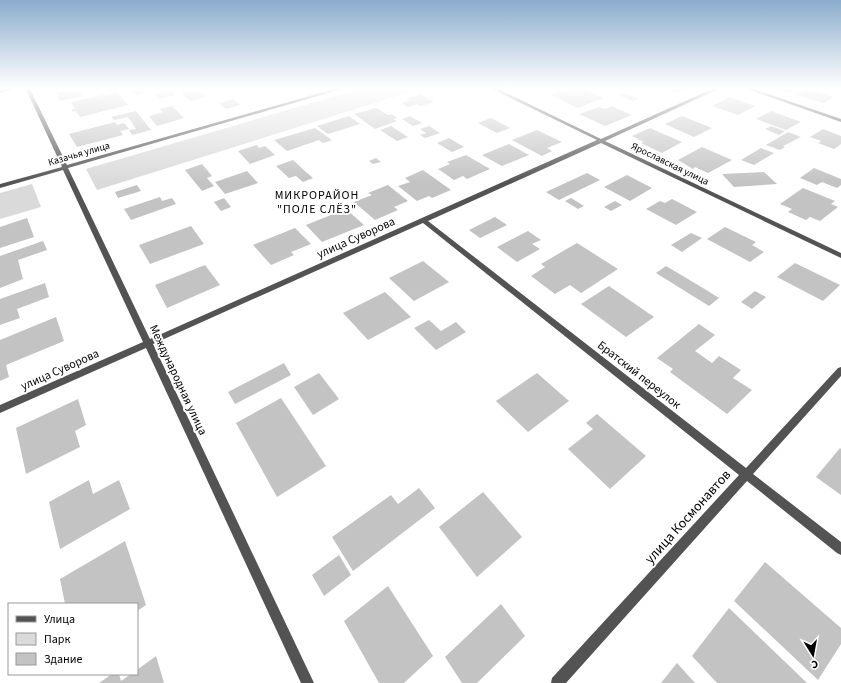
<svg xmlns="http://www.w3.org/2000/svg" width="841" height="683" font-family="'Source Sans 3',sans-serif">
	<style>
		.green { fill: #dadada }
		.building { fill: #c3c3c3 }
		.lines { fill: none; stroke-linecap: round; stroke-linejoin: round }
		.street { fill: #535353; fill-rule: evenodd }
		.labels { text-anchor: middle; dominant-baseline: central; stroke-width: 4; stroke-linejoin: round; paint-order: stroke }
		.far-street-label { font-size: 10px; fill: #000; stroke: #fff }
		.far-quarter-label { font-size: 12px; letter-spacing: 1px; fill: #000; stroke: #fff }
		.street-label { font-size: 12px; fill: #000; stroke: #fff }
		.near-street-label { font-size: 14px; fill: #000; stroke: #fff }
	</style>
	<rect width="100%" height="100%" fill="#fff"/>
	<g class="green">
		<polygon points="366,87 426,87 97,190 86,169"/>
		<polygon points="32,184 41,207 0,219 0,193"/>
	</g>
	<g class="building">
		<polygon points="141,87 156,87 158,89 136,95 131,90"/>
		<polygon points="573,87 578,87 603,98 578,108 550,95"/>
		<polygon points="686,87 689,88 678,93 664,88"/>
		<polygon points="770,87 799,87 787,93"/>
		<polygon points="78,88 83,96 61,101 56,93"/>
		<polygon points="197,88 206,97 190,101 181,92"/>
		<polygon points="809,89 834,97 824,103 796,95"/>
		<polygon points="170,90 175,95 160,99 156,94"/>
		<polygon points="117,92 128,105 80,117 76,111 73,112 71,110 75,109 71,102"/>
		<polygon points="626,93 639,99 633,101 620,96"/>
		<polygon points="420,94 434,102 420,106 417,104 408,107 401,103 410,100 407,98"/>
		<polygon points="730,97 755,106 738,115 712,106"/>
		<polygon points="233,99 240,105 226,109 219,103"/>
		<polygon points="172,106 184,118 157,126 149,116 163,112 160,109"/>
		<polygon points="612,106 632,115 605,126 579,114 599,107 605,109"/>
		<polygon points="376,108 388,115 392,114 397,118 393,119 397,121 375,129 354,114"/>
		<polygon points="136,111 151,130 132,135 129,130 136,129 128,117 114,120 111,117"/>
		<polygon points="771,111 801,122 786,130 756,119"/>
		<polygon points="349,116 360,124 328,134 317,126"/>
		<polygon points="410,116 422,123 413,126 402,119"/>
		<polygon points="682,116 712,128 694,137 665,124"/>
		<polygon points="491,118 510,128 497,133 478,123"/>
		<polygon points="115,122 117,125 124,123 129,129 120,131 123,135 77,147 69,134"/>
		<polygon points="391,126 408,137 397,141 380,130"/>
		<polygon points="429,126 440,133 425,138 420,135 426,133 420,129"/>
		<polygon points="771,126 785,131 779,135 765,129"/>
		<polygon points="315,128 332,140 323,143 319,140 287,151 274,140"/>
		<polygon points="650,128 682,142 662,153 641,143 644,142 632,136"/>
		<polygon points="823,129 841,136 841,144 834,149 818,143 821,141 810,137"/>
		<polygon points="537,130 562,142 547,148 552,151 542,156 512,140"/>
		<polygon points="788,132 801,137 783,146 785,147 780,150 766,145"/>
		<polygon points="449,138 464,147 452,152 437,143"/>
		<polygon points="509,144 529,155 502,166 482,155"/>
		<polygon points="257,145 259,148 265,146 275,155 250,164 238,151"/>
		<polygon points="702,147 732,160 708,173 695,167 693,169 678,160"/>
		<polygon points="761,148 774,153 754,165 741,160"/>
		<polygon points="466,155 490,169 467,179 463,176 454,180 438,169 450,164 447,162"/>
		<polygon points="376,158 381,162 373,164 369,161"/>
		<polygon points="293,160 306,172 313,178 303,182 296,176 289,178 276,166"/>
		<polygon points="202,164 212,176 207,178 214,186 202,191 185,170"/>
		<polygon points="814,168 841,179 841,185 837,188 822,182 817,185 800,178"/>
		<polygon points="423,170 451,190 432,198 429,196 417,201 398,186 410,182 405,178"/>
		<polygon points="247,171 258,183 225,194 215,182"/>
		<polygon points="764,172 777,184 734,187 722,174"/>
		<polygon points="587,173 600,180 559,200 546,192"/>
		<polygon points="627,175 652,188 630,201 604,187"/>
		<polygon points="137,185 141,191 118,198 115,192"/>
		<polygon points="388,185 408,201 394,207 398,210 375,220 354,202 372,195 368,193"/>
		<polygon points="803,188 835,201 831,204 838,207 820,221 810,217 806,220 788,212 792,209 780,204"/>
		<polygon points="160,197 162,201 172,198 176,204 131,220 124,209"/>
		<polygon points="224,198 231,207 221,211 214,202"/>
		<polygon points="571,198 584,206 578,209 565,201"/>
		<polygon points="672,199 697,212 676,225 646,209 660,201 665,203"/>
		<polygon points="615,201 622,205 611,211 604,207"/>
		<polygon points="346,209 364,225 322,242 306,225"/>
		<polygon points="495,217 507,225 480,238 469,230"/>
		<polygon points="27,218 34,237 0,248 0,227"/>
		<polygon points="191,226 204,244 150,264 139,245"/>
		<polygon points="725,227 756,242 752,245 764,252 750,262 707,239"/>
		<polygon points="295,228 311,244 291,252 294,255 271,265 253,245"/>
		<polygon points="528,231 541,240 532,244 540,249 517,262 497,247"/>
		<polygon points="691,233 702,238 682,252 671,245"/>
		<polygon points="43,241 47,250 18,260 23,279 0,288 0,256"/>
		<polygon points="577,243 618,269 581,293 570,285 555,294 531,276 545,267 541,264"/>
		<polygon points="423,261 449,282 414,301 389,278"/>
		<polygon points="795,263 840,285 823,301 777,277"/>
		<polygon points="205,265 220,285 167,308 155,285"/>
		<polygon points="666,266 708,291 719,298 709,306 656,273"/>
		<polygon points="45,283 49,297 17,309 20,318 0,325 0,299"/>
		<polygon points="609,286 654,317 626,337 581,304"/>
		<polygon points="755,291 766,297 752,309 741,302"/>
		<polygon points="385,292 411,317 368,340 343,313"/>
		<polygon points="56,317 64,341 6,365 9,377 0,381 0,340"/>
		<polygon points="429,320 441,331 456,322 466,332 436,350 414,328"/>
		<polygon points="699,324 715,335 695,351 712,363 719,356 741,370 733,378 752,390 727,414 670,372 673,369 657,358"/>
		<polygon points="284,363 291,375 235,404 228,392"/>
		<polygon points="319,373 339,399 313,415 294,387"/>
		<polygon points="537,373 569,401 528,432 496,401"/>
		<polygon points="281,398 326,466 277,497 236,423"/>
		<polygon points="78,399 86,425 75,431 80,447 26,474 16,428"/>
		<polygon points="597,414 646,456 610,489 568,449 593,429 586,423"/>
		<polygon points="840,448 841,449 841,495 816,477"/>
		<polygon points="89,480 93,494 119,480 130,509 60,549 49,502"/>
		<polygon points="419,488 435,508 353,571 332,537 391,495 398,504"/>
		<polygon points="483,492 522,537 477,577 439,527"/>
		<polygon points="125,541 146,605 137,611 137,604 65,604 60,579"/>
		<polygon points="339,555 351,575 324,596 312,575"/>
		<polygon points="765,562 841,628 841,644 818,680 734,601"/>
		<polygon points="388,586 433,656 404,683 379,683 344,621"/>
		<polygon points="501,604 525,636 477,683 462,683 445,657"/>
		<polygon points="729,608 807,683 717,683 692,656"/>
		<polygon points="156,656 164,683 99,683 112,674 119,674 121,681 131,674 137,674 137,670"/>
		<polygon points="677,663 695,683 661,683"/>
	</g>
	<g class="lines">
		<g class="street">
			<polygon points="13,87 22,87 0,93 0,91"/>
			<polygon points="25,87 29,87 67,165 341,87 349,87 68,168 150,339 597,140 488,87 494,87 601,139 716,87 723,87 605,141 841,253 841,258 601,143 428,221 746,468 838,368 841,367 841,376 753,474 841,542 841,555 837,553 747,481 566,683 551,683 552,678 739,475 423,223 153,344 314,683 301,683 146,348 0,413 0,405 143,342 63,170 0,188 0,184 62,167"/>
			<polygon points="741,87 748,87 841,119 841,122"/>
		</g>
	</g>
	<linearGradient id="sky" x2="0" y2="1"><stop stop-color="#8baccc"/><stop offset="0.48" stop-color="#fff"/><stop offset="1" stop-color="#fff" stop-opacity="0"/></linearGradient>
	<rect width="841" height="183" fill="url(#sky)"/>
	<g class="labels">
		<g class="far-street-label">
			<text transform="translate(79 154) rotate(-16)">Казачья улица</text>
			<text transform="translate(670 164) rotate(26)">Ярославская улица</text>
		</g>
		<g class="far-quarter-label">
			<text x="317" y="195">МИКРОРАЙОН<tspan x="317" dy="14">"ПОЛЕ СЛЁЗ"</tspan></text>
		</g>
		<g class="street-label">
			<text transform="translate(356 238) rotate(-24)">улица Суворова</text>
			<text transform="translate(60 370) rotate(-24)">улица Суворова</text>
			<text transform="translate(639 375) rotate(38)">Братский переулок</text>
			<text transform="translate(178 380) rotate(65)">Международная улица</text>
		</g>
		<g class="near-street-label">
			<text transform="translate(688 517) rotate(-48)">улица Космонавтов</text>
		</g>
	</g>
	<rect x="8" y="603" width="130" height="72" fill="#ffffff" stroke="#999999"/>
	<rect x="16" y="616" width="20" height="6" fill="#535353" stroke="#999999"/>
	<text x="44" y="623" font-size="12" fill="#000000">Улица</text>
	<rect x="16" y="633" width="20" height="12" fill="#dadada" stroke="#999999"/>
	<text x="44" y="643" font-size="12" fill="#000000">Парк</text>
	<rect x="16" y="653" width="20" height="12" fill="#c3c3c3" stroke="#999999"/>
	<text x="44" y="663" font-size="12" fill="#000000">Здание</text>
	<g transform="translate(813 655) rotate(169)" stroke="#ffffff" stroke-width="3" paint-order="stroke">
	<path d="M0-3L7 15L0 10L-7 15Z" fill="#000000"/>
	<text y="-6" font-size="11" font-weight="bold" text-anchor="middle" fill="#000000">С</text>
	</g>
</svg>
